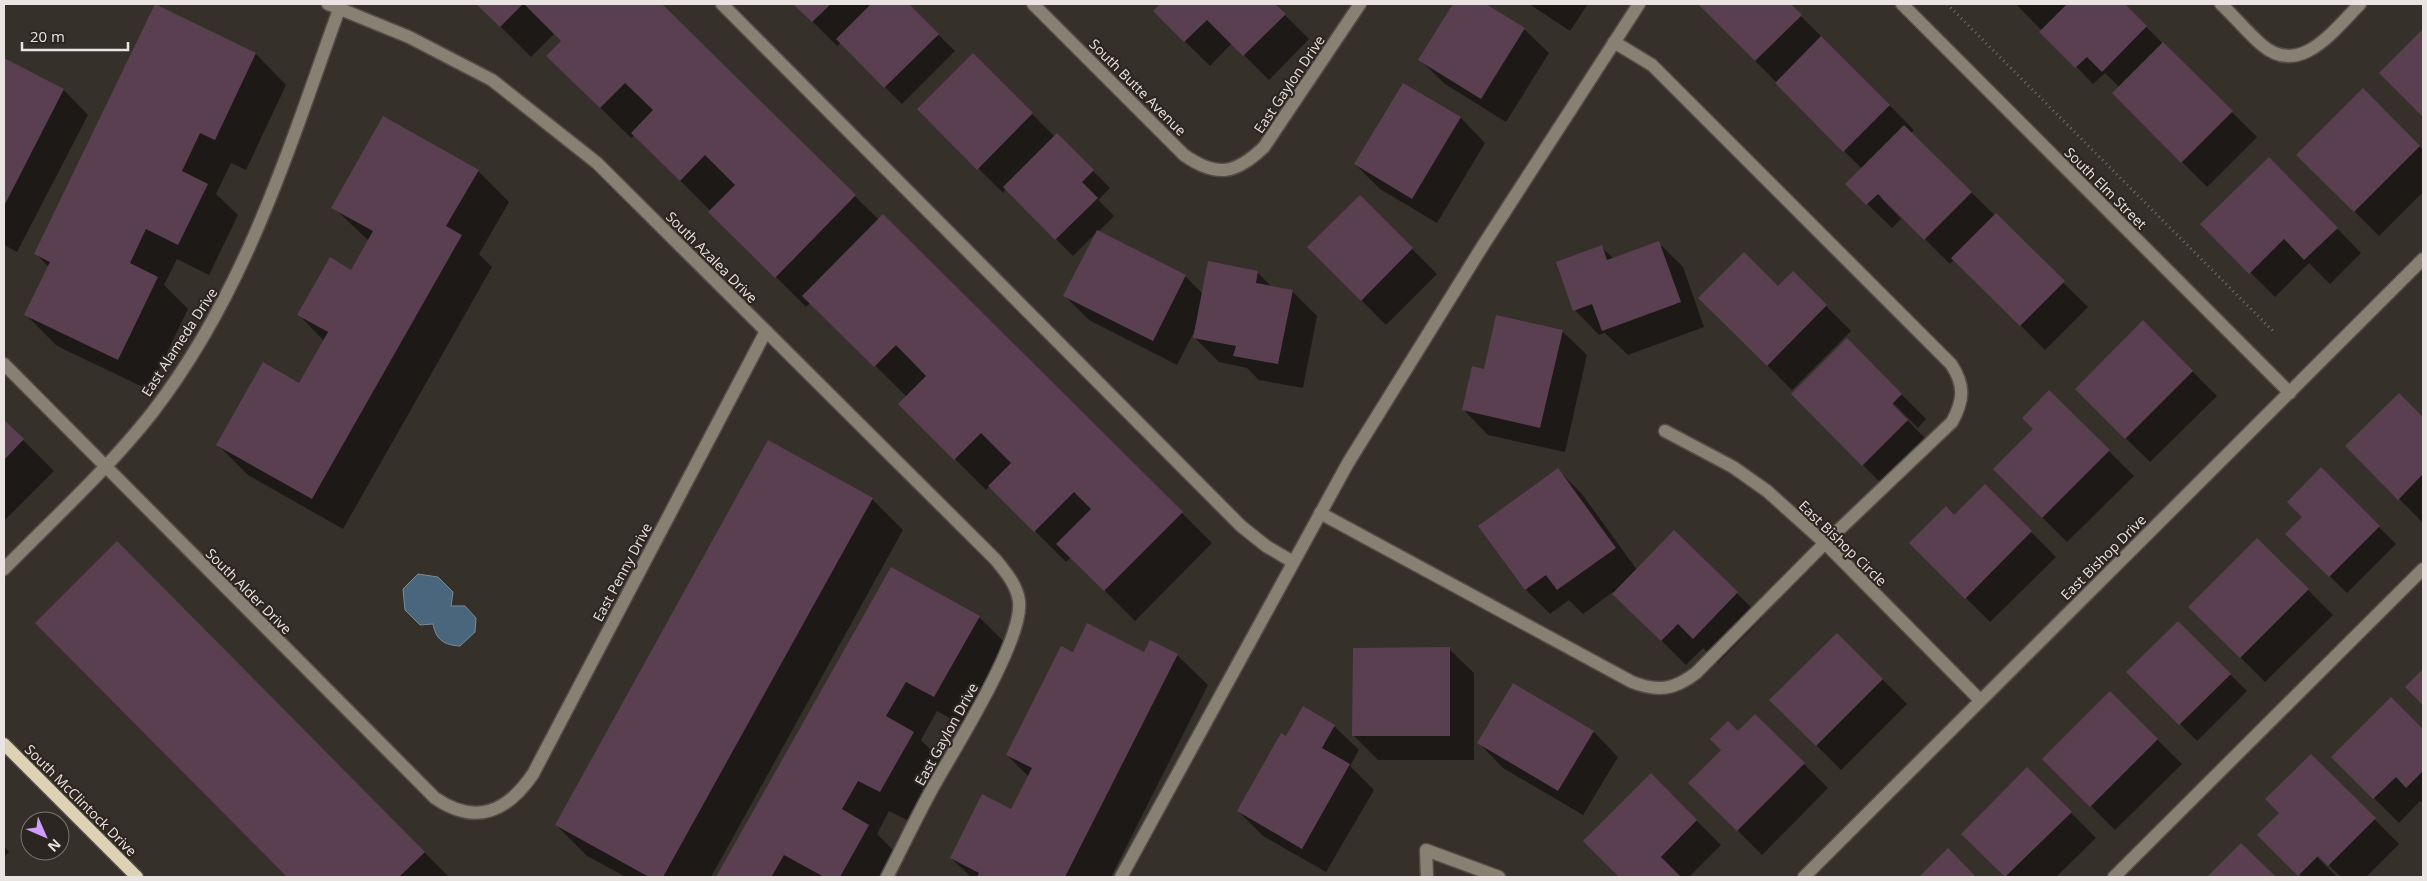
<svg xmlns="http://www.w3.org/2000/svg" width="2427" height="881" font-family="'Open Sans',sans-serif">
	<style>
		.water { fill: #4a667c; stroke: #7a8c9a }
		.shadow { fill: #0007 }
		.building { fill: #5a3f51 }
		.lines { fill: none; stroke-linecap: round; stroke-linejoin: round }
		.minor-casing { stroke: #534d48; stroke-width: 15 }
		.major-casing { stroke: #534d48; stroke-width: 15 }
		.path { stroke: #736d69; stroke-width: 3; stroke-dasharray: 1 4; stroke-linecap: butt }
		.minor { stroke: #878174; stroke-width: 12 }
		.major { stroke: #ded2b5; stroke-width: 12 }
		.labels { text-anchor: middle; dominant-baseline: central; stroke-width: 4.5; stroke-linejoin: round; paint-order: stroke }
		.street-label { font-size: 14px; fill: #e9e4e1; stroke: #2c2621 }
	</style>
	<rect width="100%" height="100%" fill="#36302b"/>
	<path class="water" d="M418,574l20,3 15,15 -2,14h14l11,12 -1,14 -15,14c-16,-1 -24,-6 -27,-22l-13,1 -15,-15 -2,-21z"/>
	<g class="shadow">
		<polygon points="478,4 660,4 879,220 883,215 1212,543 1135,621 1071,557 1066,562 990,486 986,490 900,404 907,397 811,302 806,307 635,135 631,138 548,56 563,41 555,33 531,57"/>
		<polygon points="795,4 907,4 955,51 902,104 841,43 837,46"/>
		<polygon points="1161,4 1274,4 1309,39 1269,80 1232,43 1210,66 1154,11"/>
		<polygon points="1455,4 1483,4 1524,29 1549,53 1506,122 1445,84 1420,60"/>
		<polygon points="1529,4 1588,4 1570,31"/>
		<polygon points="1699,4 1789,4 1914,130 1911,133 2088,307 2045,350 1954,259 1950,264 1881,195 1881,198 1901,219 1892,228 1847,184 1862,169"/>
		<polygon points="2016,4 2123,4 2257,137 2207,187 2113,93 2119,87 2105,73 2093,84"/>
		<polygon points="156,6 256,54 286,85 246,170 231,163 216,194 238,215 209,275 177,259 164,285 188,309 149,390 57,346 26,315 49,267 36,254"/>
		<polygon points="2423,31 2423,115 2381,73"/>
		<polygon points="973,55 1055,137 1057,135 1110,188 1098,200 1114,216 1098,232 1185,276 1203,294 1257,272 1272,287 1292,291 1317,316 1303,388 1259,380 1247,368 1219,362 1195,338 1195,330 1177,365 1089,320 1065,296 1096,233 1073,256 1006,189 1003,193 919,109"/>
		<polygon points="4,59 64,90 88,115 17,252 4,245"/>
		<polygon points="1403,84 1461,118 1485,143 1437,223 1380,189 1355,164"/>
		<polygon points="2363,90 2423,150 2423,192 2379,236 2298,155"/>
		<polygon points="478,171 509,202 479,254 492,267 343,529 248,475 217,444 300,384 324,341 299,315 352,271 369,241 333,207"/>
		<polygon points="2293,183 2361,253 2330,284 2309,263 2275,297 2202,224"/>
		<polygon points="1360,197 1437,274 1386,325 1309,247"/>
		<polygon points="1658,242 1683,267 1704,327 1628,355 1605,333 1599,335 1575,310 1601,247 1614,259"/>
		<polygon points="1793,273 1851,331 1792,390 1700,298 1778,288"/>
		<polygon points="2143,322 2217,396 2150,462 2076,389"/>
		<polygon points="1562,331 1587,355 1565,452 1488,435 1464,410 1485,371"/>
		<polygon points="1847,340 1926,419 1918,428 1889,399 1887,400 1932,445 1887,489 1792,394"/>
		<polygon points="2049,392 2134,476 2067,542 1994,469 2034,429"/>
		<polygon points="2399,395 2423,418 2423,523 2347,446"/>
		<polygon points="4,421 54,471 4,521"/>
		<polygon points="2321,469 2396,544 2347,593 2287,534 2304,517"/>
		<polygon points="1558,470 1582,494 1637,570 1674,532 1762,618 1718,663 1703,648 1686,665 1613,592 1583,614 1569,600 1550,614 1526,590 1480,527"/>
		<polygon points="1985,486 2056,557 1990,622 1911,543 1954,517"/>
		<polygon points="872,499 903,530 711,877 626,877 587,856 556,825"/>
		<polygon points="2257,539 2333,615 2265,682 2190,607"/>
		<polygon points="117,543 449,877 288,877 36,623"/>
		<polygon points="891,568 979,617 1010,648 965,727 937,711 921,740 944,763 911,822 889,811 877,834 899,856 888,877 717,877"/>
		<polygon points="2178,623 2247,691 2197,741 2128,672"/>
		<polygon points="1837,634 1907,704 1841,770 1771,700"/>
		<polygon points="1449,649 1474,673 1474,760 1378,760 1354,736"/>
		<polygon points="1144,653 1177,655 1208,685 1111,877 971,877 951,858 1012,811 1029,777 1007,755 1074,654"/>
		<polygon points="1513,685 1594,732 1618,757 1583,815 1503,768 1479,743"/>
		<polygon points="2110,693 2182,764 2115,830 2044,759"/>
		<polygon points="2391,699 2423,731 2423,803 2420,801 2399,823 2333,757"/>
		<polygon points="1755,715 1828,788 1762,855 1690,783"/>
		<polygon points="1334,726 1359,750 1350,766 1374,790 1326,872 1263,836 1238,811 1287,738"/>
		<polygon points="2311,755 2399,844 2366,877 2341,877 2314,851 2313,853 2337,877 2302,877 2259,835 2281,813"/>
		<polygon points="2027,769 2096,838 2056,877 2006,877 1963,834"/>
		<polygon points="1651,775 1721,845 1689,877 1621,877 1585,841"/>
		<polygon points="2241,845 2274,877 2209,877"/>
		<polygon points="4,846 9,852 4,857"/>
		<polygon points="1948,850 1975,877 1920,877"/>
	</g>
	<g class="building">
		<polygon points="155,4 256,53 215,140 200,133 182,171 208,184 178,245 146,229 130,263 158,277 118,360 24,315 50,262 34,254"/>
		<polygon points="476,4 523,4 500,27"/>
		<polygon points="524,4 662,4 856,195 775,278 708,212 735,185 705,155 680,181 631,133 653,110 625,83 600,108 546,56 561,41"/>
		<polygon points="793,4 831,4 812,22"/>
		<polygon points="871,4 909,4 939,34 884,88 836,39"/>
		<polygon points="1160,4 1275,4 1286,14 1243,56 1207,20 1184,42 1153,11"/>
		<polygon points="1453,4 1486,4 1525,28 1481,99 1418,60"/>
		<polygon points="1698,4 1791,4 1802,15 1755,61"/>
		<polygon points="2067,4 2125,4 2147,26 2102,72 2087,57 2075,68 2039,32"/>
		<polygon points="2423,29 2423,117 2379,73"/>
		<polygon points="1821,36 1890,105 1843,152 1775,83"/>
		<polygon points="2163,42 2233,111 2181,163 2112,93"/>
		<polygon points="973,53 1033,113 977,170 917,109"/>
		<polygon points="4,58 64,89 4,206"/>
		<polygon points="1403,83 1461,117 1412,199 1354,164"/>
		<polygon points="2363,88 2420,146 2354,212 2296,155"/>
		<polygon points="383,116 479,170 446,226 462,235 312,499 216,445 263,362 299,383 328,332 297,315 330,257 351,270 373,231 331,208"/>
		<polygon points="1904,125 1972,192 1924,240 1878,194 1866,205 1845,184"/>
		<polygon points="1057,133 1094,170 1082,182 1098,198 1055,240 1003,187"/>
		<polygon points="2269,157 2338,228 2304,260 2284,239 2249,274 2200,224"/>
		<polygon points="1360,195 1413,248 1361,301 1307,247"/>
		<polygon points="1996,213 2065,281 2020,326 1951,258"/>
		<polygon points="883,214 1183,512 1104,591 1056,544 1091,509 1074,492 1034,532 988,486 1011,463 981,433 954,460 898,404 926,376 896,345 874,367 802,296"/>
		<polygon points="1097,230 1186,275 1153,341 1063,296"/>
		<polygon points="1659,241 1681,302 1602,331 1592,304 1573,311 1556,262 1602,245 1607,260"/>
		<polygon points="1744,252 1778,286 1793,271 1827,305 1767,366 1698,298"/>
		<polygon points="1208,261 1258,271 1256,283 1293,290 1278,364 1233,356 1236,346 1193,338"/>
		<polygon points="1496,315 1563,330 1540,428 1462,410 1472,366 1484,369"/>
		<polygon points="2143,320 2193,371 2125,439 2075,389"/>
		<polygon points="1847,338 1902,394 1892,404 1908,420 1862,466 1791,394"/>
		<polygon points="2049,390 2110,450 2042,518 1993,469 2033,429 2022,418"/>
		<polygon points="2399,393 2423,417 2423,474 2398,500 2345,446"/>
		<polygon points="4,420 24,439 4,460"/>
		<polygon points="768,440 873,498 663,877 649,877 555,825"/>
		<polygon points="2321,467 2380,526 2329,577 2285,534 2302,517 2287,502"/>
		<polygon points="1558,468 1616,548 1557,590 1546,575 1525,590 1478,526"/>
		<polygon points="1985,484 2032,531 1965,599 1909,543 1946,506 1954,515"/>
		<polygon points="1674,530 1738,592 1693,639 1678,624 1661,641 1612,594"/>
		<polygon points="2257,538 2309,589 2240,658 2188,607"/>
		<polygon points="117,541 425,852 399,877 287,877 35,623"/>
		<polygon points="891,567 980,616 934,697 906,682 886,716 914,732 880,792 858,781 842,809 869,825 840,877 824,877 784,855 772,876 775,877 716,877"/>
		<polygon points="2178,621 2231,674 2179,725 2126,672"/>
		<polygon points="1087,623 1144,652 1150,640 1178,654 1065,877 977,877 979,873 950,858 982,794 1011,809 1032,768 1006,755 1061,646 1073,652"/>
		<polygon points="1837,633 1883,679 1816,746 1769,700"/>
		<polygon points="1450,647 1450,736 1352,736 1353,648"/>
		<polygon points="2423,669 2423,705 2405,687"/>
		<polygon points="1513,683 1594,731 1558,791 1477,743"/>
		<polygon points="2110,691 2158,739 2090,807 2042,759"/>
		<polygon points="2391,697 2423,729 2423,771 2406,788 2396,777 2373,799 2331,757"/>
		<polygon points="1303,706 1335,725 1322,748 1350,764 1302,849 1237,811 1281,733 1286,736"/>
		<polygon points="1755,714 1805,763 1737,831 1688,783 1721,750 1710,739 1728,721 1738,731"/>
		<polygon points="2311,754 2376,818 2328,866 2318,856 2298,876 2257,835 2279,813 2265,799"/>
		<polygon points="2027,767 2072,812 2005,877 1961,834"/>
		<polygon points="1651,773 1697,820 1661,857 1681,877 1619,877 1583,841"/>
		<polygon points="2241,843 2276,877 2207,877"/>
		<polygon points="1948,848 1976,877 1919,877"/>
	</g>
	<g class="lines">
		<defs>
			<g id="minor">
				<path d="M328,4l81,33 83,43 105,83 398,396c10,12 22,26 24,42 5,39 -66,150 -87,188 -16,29 -30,59 -45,88"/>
				<polyline points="722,4 1241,526 1266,546 1293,562"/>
				<path d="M1033,4l151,151c33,23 52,19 80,-8l96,-143"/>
				<polyline points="1902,4 2290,393"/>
				<path d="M2221,4c14,13 27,29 41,41 38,33 73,-16 98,-41"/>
				<path d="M4,364l431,434c41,28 72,14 98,-24l233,-443"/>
				<polyline points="1665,431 1733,467 1767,491 1825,543 1980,700"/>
				<path d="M1320,513l312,169c26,10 42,8 64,-9l129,-130 127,-121c12,-22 13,-37 -1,-58l-299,-299 -38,-23"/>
				<path d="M4,569c50,-51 104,-100 148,-156 95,-123 137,-266 189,-409"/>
				<polyline points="1121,877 1348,463 1482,247 1639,4"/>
				<polyline points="1427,877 1426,850 1499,877"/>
				<polyline points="1804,877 2423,259"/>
				<polyline points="2114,877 2423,569"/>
			</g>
			<polyline id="major" points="4,744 137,877"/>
		</defs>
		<use href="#minor" class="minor-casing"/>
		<use href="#major" class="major-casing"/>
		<polyline class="path" points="1947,4 2275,333"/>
		<use href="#minor" class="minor"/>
		<use href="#major" class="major"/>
	</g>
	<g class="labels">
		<g class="street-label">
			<text transform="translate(1289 84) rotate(-56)">East Gaylon Drive</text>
			<text transform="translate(1138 87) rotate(45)">South Butte Avenue</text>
			<text transform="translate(2106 188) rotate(45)">South Elm Street</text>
			<text transform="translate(712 257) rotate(45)">South Azalea Drive</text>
			<text transform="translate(179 342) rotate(-57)">East Alameda Drive</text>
			<text transform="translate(1843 543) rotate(44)">East Bishop Circle</text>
			<text transform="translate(2103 557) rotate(-45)">East Bishop Drive</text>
			<text transform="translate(622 572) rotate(-62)">East Penny Drive</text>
			<text transform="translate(249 591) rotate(45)">South Alder Drive</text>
			<text transform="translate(946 734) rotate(-61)">East Gaylon Drive</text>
			<text transform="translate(81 800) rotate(45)">South McClintock Drive</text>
		</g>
	</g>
	<rect width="2427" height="881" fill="none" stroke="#e9e4e1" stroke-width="10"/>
	<g transform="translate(45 836) rotate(135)"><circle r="24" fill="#2c2621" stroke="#78726e"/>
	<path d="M0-4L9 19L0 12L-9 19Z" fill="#cf9dff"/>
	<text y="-8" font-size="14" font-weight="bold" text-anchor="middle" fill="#e9e4e1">N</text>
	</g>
	<path d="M22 42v8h106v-8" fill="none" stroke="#e9e4e1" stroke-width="2.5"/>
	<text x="30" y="42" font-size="15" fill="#e9e4e1" stroke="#2c2621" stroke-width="4" paint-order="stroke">20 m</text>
</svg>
